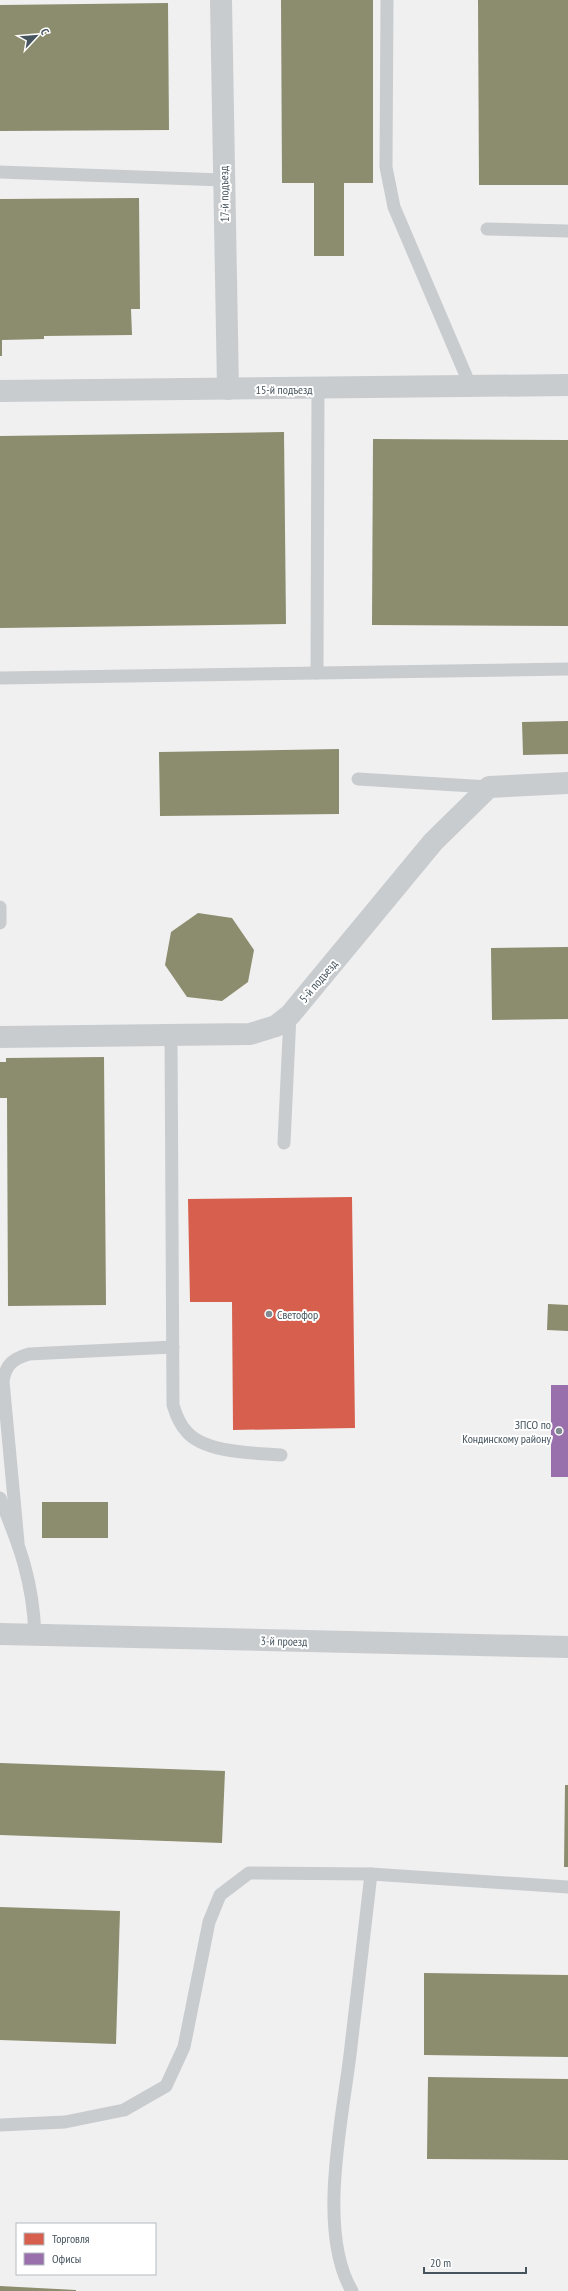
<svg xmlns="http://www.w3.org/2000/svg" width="568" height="2291" font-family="'PT Sans Narrow',sans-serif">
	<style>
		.shops { fill: #d6604d }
		.offices { fill: #9970ab }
		.industry { fill: #8c8c6e }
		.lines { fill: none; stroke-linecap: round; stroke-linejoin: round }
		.service { stroke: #c9cccf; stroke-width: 13 }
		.minor { stroke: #c9cccf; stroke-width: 22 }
		.poi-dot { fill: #828b91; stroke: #fff; stroke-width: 1.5 }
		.labels { text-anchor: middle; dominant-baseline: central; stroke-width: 4; stroke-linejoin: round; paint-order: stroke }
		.street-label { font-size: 12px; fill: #46545e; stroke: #fff }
		.poi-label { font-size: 12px; fill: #46545e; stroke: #fff; text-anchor: start }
	</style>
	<rect width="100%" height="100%" fill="#f1f0f0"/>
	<polygon class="shops" points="352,1197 355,1428 233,1430 232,1302 190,1302 188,1199"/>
	<rect class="offices" x="551" y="1385" width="17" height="92"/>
	<g class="industry">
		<polygon points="281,0 373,0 373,183 344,183 344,256 314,256 314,183 282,183"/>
		<polygon points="478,0 568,0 568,185 479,185"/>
		<polygon points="168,3 169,130 0,131 0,5"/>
		<polygon points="139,198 140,309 131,309 132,335 44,336 44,339 2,340 2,356 0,356 0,199"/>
		<polygon points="284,432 286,624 0,628 0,436"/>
		<polygon points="373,439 568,440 568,626 372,625"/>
		<polygon points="568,721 568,754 523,755 522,722"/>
		<polygon points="339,749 339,814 160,816 159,752"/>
		<polygon points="198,913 232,918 254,950 248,982 222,1001 187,997 165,965 171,932"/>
		<polygon points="568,947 568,1019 492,1020 491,948"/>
		<polygon points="104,1057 106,1305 8,1306 7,1098 0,1098 0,1062 6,1062 6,1058"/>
		<polygon points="548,1304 568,1305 568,1331 547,1330"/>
		<rect x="42" y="1502" width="66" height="36"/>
		<polygon points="0,1763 225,1771 222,1843 0,1835"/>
		<polygon points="565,1785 568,1785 568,1867 564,1867"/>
		<polygon points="0,1907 120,1911 116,2044 0,2040"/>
		<polygon points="424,1973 568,1975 568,2057 424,2055"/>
		<polygon points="428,2077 568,2079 568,2160 427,2159"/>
		<polygon points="0,2286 76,2290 76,2291 0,2291"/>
	</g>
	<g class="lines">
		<g class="service">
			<polyline points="387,0 386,167 394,207 470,385"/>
			<polyline points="0,172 223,180"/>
			<polyline points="487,229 568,231"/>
			<polyline points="317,673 318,389"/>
			<polyline points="0,678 568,669"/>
			<polyline points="358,779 489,787"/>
			<polyline points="0,907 0,923"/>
			<path d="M171,1034l2,371c3,10 7,20 14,27 18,21 68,21 94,23"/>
			<polyline points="284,1143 290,1015"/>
			<path d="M0,1498c20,49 33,83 35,137"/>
			<path d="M18,1542l-15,-161c3,-17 10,-22 26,-27l144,-7"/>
			<polyline points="0,2125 65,2122 124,2110 166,2086 184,2047 209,1922 220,1895 249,1873 371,1874 568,1887"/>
			<path d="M352,2291c-35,-59 -10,-170 -2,-236 7,-60 14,-121 21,-181"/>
		</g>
		<g class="minor">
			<polyline points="221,0 228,389"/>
			<polyline points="0,391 568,385"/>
			<polyline points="0,1037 250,1034 276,1026 290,1015 433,842 489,787 568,783"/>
			<polyline points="0,1634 568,1647"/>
		</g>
	</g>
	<g class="poi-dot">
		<circle cx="269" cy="1314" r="4"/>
		<circle cx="559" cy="1431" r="4"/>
	</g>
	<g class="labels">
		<g class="street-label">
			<text transform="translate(224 194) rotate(-91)">17-й подъезд</text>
			<text x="284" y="389">15-й подъезд</text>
			<text transform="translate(318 981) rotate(-50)">5-й подъезд</text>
			<text transform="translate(284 1641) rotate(1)">3-й проезд</text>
		</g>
		<g class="poi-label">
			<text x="277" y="1314">Светофор</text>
			<text x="551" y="1424" text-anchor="end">ЗПСО по<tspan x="551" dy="14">Кондинскому району</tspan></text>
		</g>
	</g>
	<rect x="16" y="2223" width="140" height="52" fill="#ffffff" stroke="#b5bbbf"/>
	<rect x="24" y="2233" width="20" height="12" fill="#d6604d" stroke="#b5bbbf"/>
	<text x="52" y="2243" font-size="12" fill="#46545e">Торговля</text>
	<rect x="24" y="2253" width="20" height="12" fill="#9970ab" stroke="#b5bbbf"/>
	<text x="52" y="2263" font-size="12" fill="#46545e">Офисы</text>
	<g transform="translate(36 36) rotate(64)" stroke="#ffffff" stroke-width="3" paint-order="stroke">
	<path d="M0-3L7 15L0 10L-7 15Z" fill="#46545e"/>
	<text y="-6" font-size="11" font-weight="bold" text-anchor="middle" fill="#46545e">С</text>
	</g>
	<path d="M424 2267v6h102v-6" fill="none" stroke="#46545e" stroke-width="2"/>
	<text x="430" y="2267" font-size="12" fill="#46545e" stroke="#ffffff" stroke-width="3" paint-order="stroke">20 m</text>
</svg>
